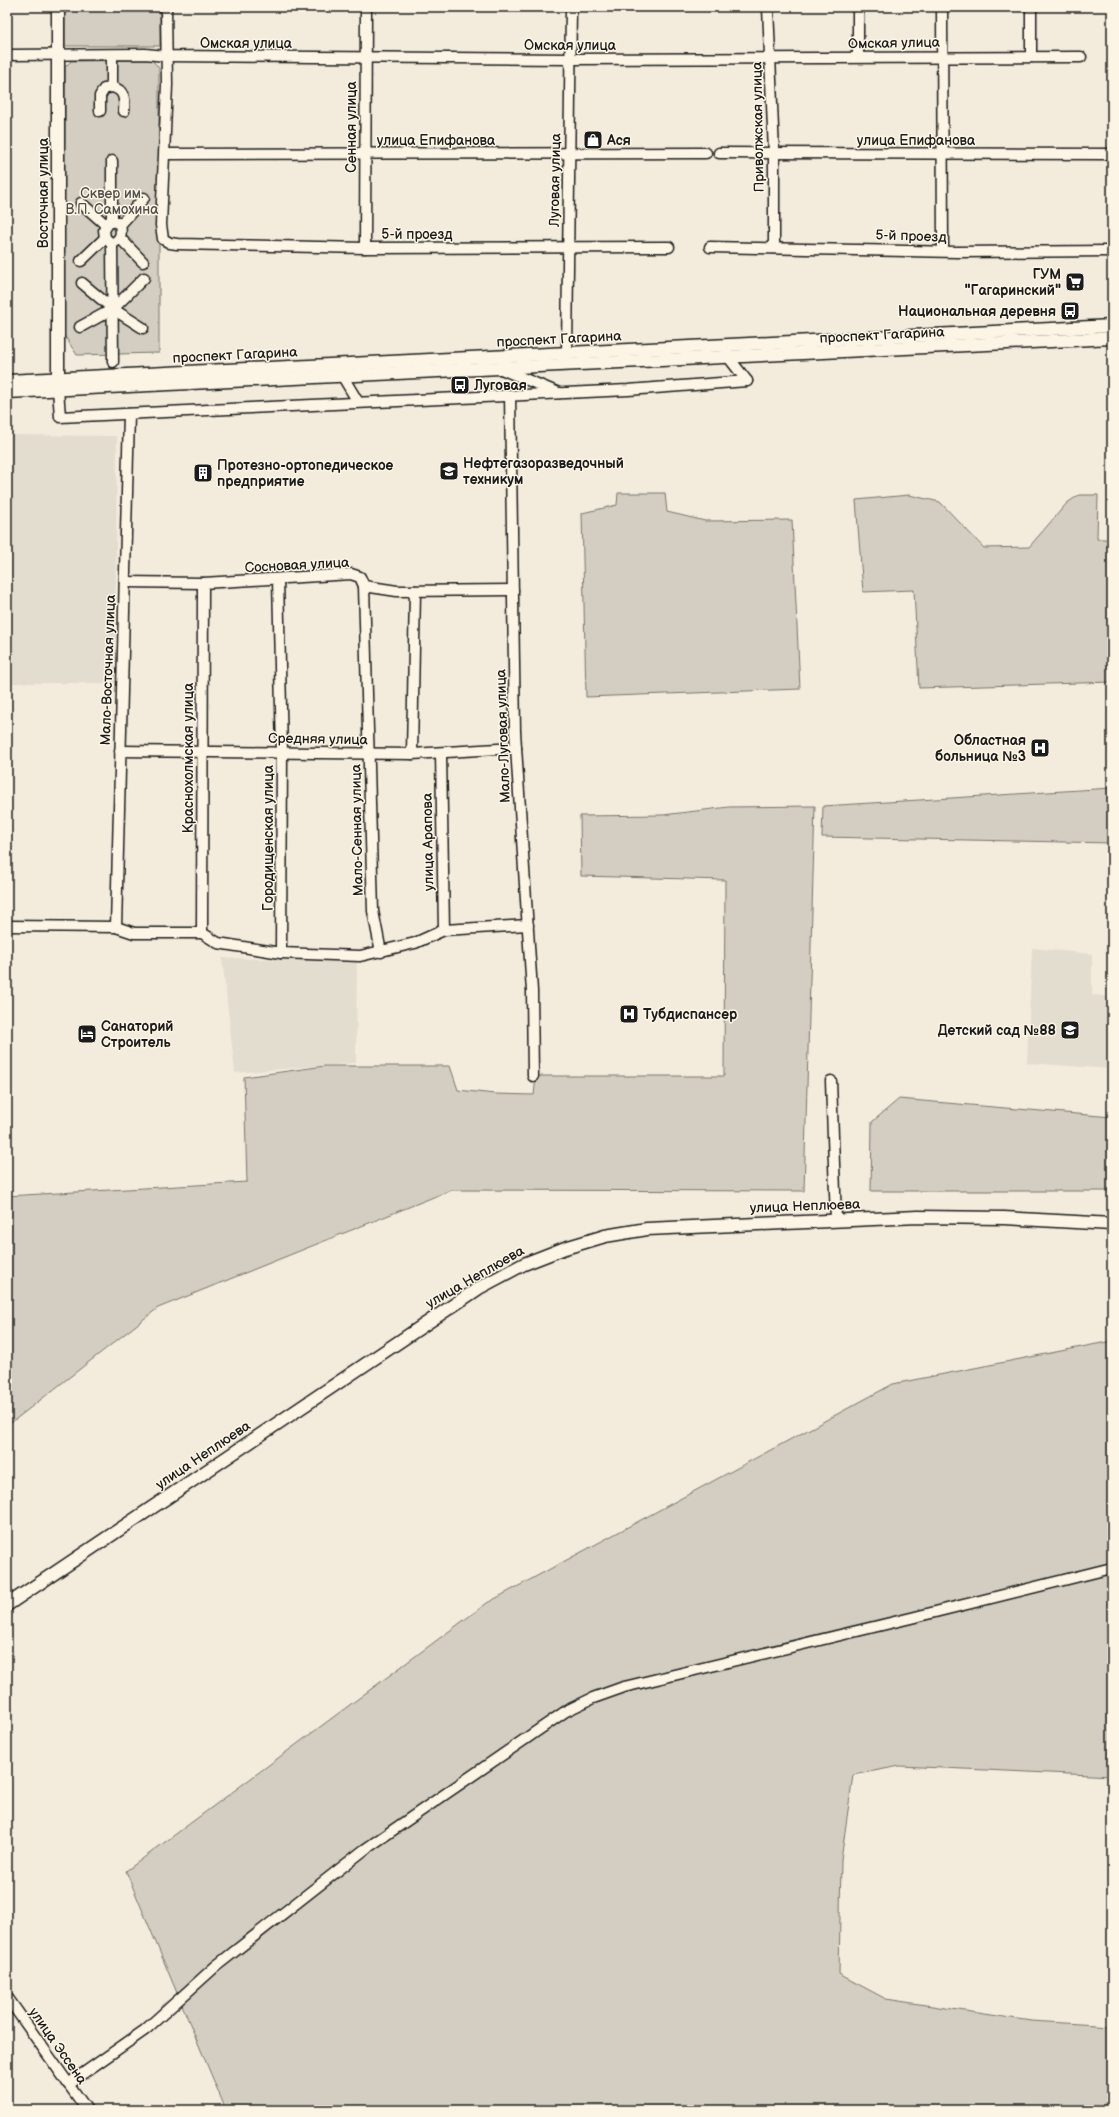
<svg xmlns="http://www.w3.org/2000/svg" width="1119" height="2117" font-family="'Balsamiq Sans',sans-serif">
	<style>
		.built { fill: #e3ddcf }
		.green { fill: #d3cec1; stroke: #78756e }
		.lines { fill: none; stroke-linecap: round; stroke-linejoin: round }
		.minor-casing { stroke: #1c1c1c; stroke-width: 13 }
		.major-casing { stroke: #1c1c1c; stroke-width: 15 }
		.minor { stroke: #fcf5e5; stroke-width: 10 }
		.major { stroke: #fcf5e5; stroke-width: 12 }
		.labels { text-anchor: middle; dominant-baseline: central; stroke-width: 3; stroke-linejoin: round; paint-order: stroke }
		.street-label { font-size: 14px; fill: #1c1c1c; stroke: #fcf5e5 }
		.poi-label { font-size: 14px; font-weight: bold; fill: #1c1c1c; stroke: #fcf5e5; text-anchor: start }
		.park-label { font-size: 14px; fill: #53514e; stroke: #fcf5e5 }
	</style>
	<rect width="100%" height="100%" fill="#f3ecdd"/>
	<filter id="ink" filterUnits="userSpaceOnUse"><feTurbulence type="fractalNoise" baseFrequency=".025" numOctaves="2"/><feDisplacementMap in="SourceGraphic" scale="8" xChannelSelector="R" yChannelSelector="G"/><feConvolveMatrix kernelMatrix="1 2 1 2 8 2 1 2 1" color-interpolation-filters="sRGB"/></filter>
	<g filter="url(#ink)">
		<g class="built">
			<polygon points="7,435 117,436 115,683 7,683"/>
			<polygon points="1032,948 1092,954 1092,995 1112,997 1112,1069 1027,1063"/>
			<polygon points="222,958 357,961 356,1063 235,1073"/>
		</g>
		<g class="green">
			<rect x="65" y="7" width="95" height="39"/>
			<polygon points="152,60 159,68 159,353 77,355 64,335 65,67 71,61"/>
			<polygon points="618,493 665,493 667,512 705,521 792,520 800,689 586,697 582,513 617,505"/>
			<polygon points="909,495 940,502 984,548 1029,547 1067,503 1079,495 1098,495 1097,539 1112,539 1112,682 919,688 914,590 863,592 856,500"/>
			<polygon points="1112,788 1112,843 822,837 823,806"/>
			<polygon points="815,806 804,1191 451,1190 158,1308 7,1426 7,1196 247,1182 244,1077 325,1066 450,1066 458,1090 495,1094 534,1095 536,1076 724,1076 725,880 581,876 580,816 663,815 729,807"/>
			<polygon points="899,1099 1112,1117 1112,1191 871,1191 872,1122"/>
			<polygon points="1112,1341 1112,1776 900,1766 853,1775 841,1860 839,1974 886,1999 1031,2021 1112,2026 1112,2102 1094,2110 226,2110 126,1871 487,1603 893,1384"/>
		</g>
		<g class="lines">
			<defs>
				<g id="minor">
					<polyline points="166,7 167,85 161,225 163,239 170,243 177,244 365,248 669,247"/>
					<polyline points="768,7 774,153 774,248"/>
					<polyline points="858,7 858,57"/>
					<polyline points="942,7 943,251"/>
					<polyline points="1031,7 1031,57"/>
					<polyline points="7,55 145,54 166,56 570,59 1081,57"/>
					<path d="M112,87c13,3 13,13 12,24"/>
					<polyline points="100,111 100,96 104,89 112,87 112,57"/>
					<polyline points="719,153 1112,154"/>
					<polyline points="165,154 706,153"/>
					<polyline points="81,203 106,225"/>
					<polyline points="112,222 112,161"/>
					<polyline points="120,225 144,198"/>
					<polyline points="120,238 143,262"/>
					<path d="M112,244l-7,-6 -1,-8 6,-9 6,1 4,3c2,9 1,14 -8,19l1,118"/>
					<polyline points="710,247 957,252 1112,251"/>
					<polyline points="365,248 366,7"/>
					<polyline points="81,261 105,238"/>
					<polyline points="82,283 113,309 143,328"/>
					<polyline points="80,327 113,309 144,278"/>
					<polyline points="567,353 571,7"/>
					<polyline points="729,358 747,381"/>
					<polyline points="501,369 559,393"/>
					<polyline points="343,377 358,402"/>
					<polyline points="58,389 60,417 628,390 747,381"/>
					<polyline points="510,395 515,732 532,991 533,1076"/>
					<polyline points="278,579 282,752 281,953"/>
					<polyline points="125,582 203,583 351,574 360,577 364,586 397,591 513,590"/>
					<polyline points="364,586 373,911 381,952"/>
					<polyline points="120,751 412,754 516,748"/>
					<polyline points="441,753 444,930"/>
					<polyline points="412,754 415,591"/>
					<polyline points="7,926 116,927 134,933 202,933 218,943 281,953 360,956 415,943 444,930 528,925"/>
					<polyline points="116,927 129,414"/>
					<polyline points="202,933 203,583"/>
					<polyline points="831,1081 836,1220"/>
					<polyline points="7,1997 87,2110"/>
					<polyline points="68,2084 145,2030 216,1966 364,1850 566,1711 593,1698 624,1687 911,1618 1112,1568"/>
				</g>
				<g id="major">
					<polyline points="7,381 1112,326"/>
					<polyline points="58,386 58,7"/>
					<polyline points="7,392 1112,338"/>
					<polyline points="7,1605 479,1288 524,1264 565,1248 605,1236 647,1229 918,1217 1004,1218 1112,1224"/>
				</g>
			</defs>
			<use href="#minor" class="minor-casing"/>
			<use href="#major" class="major-casing"/>
			<use href="#minor" class="minor"/>
			<use href="#major" class="major"/>
		</g>
	</g>
	<defs>
		<symbol id="shop-square" viewBox="-11 -11 22 22"><rect x="-9" y="-9" width="18" height="18" rx="4" fill="#1c1c1c" stroke="#fcf5e5"/><path d="M-5-2.5h2.3a2.7 3.5 0 0 1 5.4 0H5L5.5 6h-11ZM-1.5-2.5h3a1.5 2.3 0 0 0-3 0Z" fill="#fff"/></symbol>
		<symbol id="supermarket-square" viewBox="-11 -11 22 22"><rect x="-9" y="-9" width="18" height="18" rx="4" fill="#1c1c1c" stroke="#fcf5e5"/><path d="M-6-5.5h2.5l.6 2H6L4.5 2H-2.5L-4.4-4H-6ZM-1.5 3.2a1.3 1.3 0 1 0 .1 0ZM3 3.2a1.3 1.3 0 1 0 .1 0Z" fill="#fff"/></symbol>
		<symbol id="bus-square" viewBox="-11 -11 22 22"><rect x="-9" y="-9" width="18" height="18" rx="4" fill="#1c1c1c" stroke="#fcf5e5"/><path d="M-5-6H5V4H4V6H2V4H-2V6H-4V4H-5ZM-3.5-4V0h7V-4ZM-3.5 1.2v1.5H-2V1.2ZM2 1.2v1.5H3.5V1.2Z" fill="#fff"/></symbol>
		<symbol id="university-square" viewBox="-11 -11 22 22"><rect x="-9" y="-9" width="18" height="18" rx="4" fill="#1c1c1c" stroke="#fcf5e5"/><path d="M0-5L7-2L0 1L-7-2ZM-4 1L0 2.5L4 1V4Q0 6-4 4Z" fill="#fff"/></symbol>
		<symbol id="building-square" viewBox="-11 -11 22 22"><rect x="-9" y="-9" width="18" height="18" rx="4" fill="#1c1c1c" stroke="#fcf5e5"/><path d="M-4-6H4V6H1V3H-1V6H-4ZM-2.5-4.3h1.7v1.8h-1.7ZM.8-4.3h1.7v1.8H.8ZM-2.5-1h1.7V.8h-1.7ZM.8-1h1.7V.8H.8Z" fill="#fff"/></symbol>
		<symbol id="hospital-square" viewBox="-11 -11 22 22"><rect x="-9" y="-9" width="18" height="18" rx="4" fill="#1c1c1c" stroke="#fcf5e5"/><path d="M-5-5h3v3.5h4V-5h3V5h-3V1.5h-4V5h-3Z" fill="#fff"/></symbol>
		<symbol id="school-square" viewBox="-11 -11 22 22"><rect x="-9" y="-9" width="18" height="18" rx="4" fill="#1c1c1c" stroke="#fcf5e5"/><path d="M0-5L7-2L0 1L-7-2ZM-4 1L0 2.5L4 1V4Q0 6-4 4Z" fill="#fff"/></symbol>
		<symbol id="hotel-square" viewBox="-11 -11 22 22"><rect x="-9" y="-9" width="18" height="18" rx="4" fill="#1c1c1c" stroke="#fcf5e5"/><path d="M-6-4.5h1.5V1H6V5H4.5V3h-9V5H-6ZM-4 0a1.8 1.8 0 1 1 3.6 0ZM.5 0V-2.5h3Q6-2.5 6 0Z" fill="#fff"/></symbol>
	</defs>
	<g fill-rule="evenodd">
		<use href="#shop-square" x="582" y="129" width="22" height="22"/>
		<use href="#supermarket-square" x="1064" y="271" width="22" height="22"/>
		<use href="#bus-square" x="1059" y="300" width="22" height="22"/>
		<use href="#bus-square" x="449" y="374" width="22" height="22"/>
		<use href="#university-square" x="438" y="460" width="22" height="22"/>
		<use href="#building-square" x="192" y="462" width="22" height="22"/>
		<use href="#hospital-square" x="1029" y="737" width="22" height="22"/>
		<use href="#hospital-square" x="618" y="1003" width="22" height="22"/>
		<use href="#school-square" x="1059" y="1019" width="22" height="22"/>
		<use href="#hotel-square" x="76" y="1023" width="22" height="22"/>
	</g>
	<g class="labels">
		<g class="street-label">
			<text x="246" y="43">Омская улица</text>
			<text transform="translate(894 43) rotate(-1)">Омская улица</text>
			<text x="570" y="45">Омская улица</text>
			<text transform="translate(351 127) rotate(-90)">Сенная улица</text>
			<text transform="translate(758 127) rotate(-91)">Приволжская улица</text>
			<text x="436" y="140">улица Епифанова</text>
			<text x="916" y="140">улица Епифанова</text>
			<text transform="translate(555 180) rotate(-89)">Луговая улица</text>
			<text transform="translate(43 193) rotate(-90)">Восточная улица</text>
			<text x="417" y="234">5-й проезд</text>
			<text transform="translate(911 236) rotate(2)">5-й проезд</text>
			<text transform="translate(882 335) rotate(-3)">проспект Гагарина</text>
			<text transform="translate(559 339) rotate(-3)">проспект Гагарина</text>
			<text transform="translate(235 355) rotate(-3)">проспект Гагарина</text>
			<text transform="translate(297 565) rotate(-3)">Сосновая улица</text>
			<text transform="translate(108 670) rotate(-88)">Мало-Восточная улица</text>
			<text transform="translate(503 736) rotate(-92)">Мало-Луговая улица</text>
			<text transform="translate(318 739) rotate(1)">Средняя улица</text>
			<text transform="translate(188 758) rotate(-90)">Краснохолмская улица</text>
			<text transform="translate(357 830) rotate(-91)">Мало-Сенная улица</text>
			<text transform="translate(268 838) rotate(-90)">Городищенская улица</text>
			<text transform="translate(428 842) rotate(-91)">улица Арапова</text>
			<text transform="translate(805 1206) rotate(-2)">улица Неплюева</text>
			<text transform="translate(475 1277) rotate(-30)">улица Неплюева</text>
			<text transform="translate(203 1455) rotate(-34)">улица Неплюева</text>
			<text transform="translate(58 2046) rotate(55)">улица Эссена</text>
		</g>
		<g class="poi-label">
			<text x="607" y="140">Ася</text>
			<text x="1061" y="274" text-anchor="end">ГУМ<tspan x="1061" dy="16">"Гагаринский"</tspan></text>
			<text x="1056" y="311" text-anchor="end">Национальная деревня</text>
			<text x="474" y="385">Луговая</text>
			<text x="463" y="463">Нефтегазоразведочный<tspan x="463" dy="16">техникум</tspan></text>
			<text x="217" y="465">Протезно-ортопедическое<tspan x="217" dy="16">предприятие</tspan></text>
			<text x="1026" y="740" text-anchor="end">Областная<tspan x="1026" dy="16">больница №3</tspan></text>
			<text x="643" y="1014">Тубдиспансер</text>
			<text x="101" y="1026">Санаторий<tspan x="101" dy="16">Строитель</tspan></text>
			<text x="1056" y="1030" text-anchor="end">Детский сад №88</text>
		</g>
		<g class="park-label">
			<text x="112" y="193">Сквер им.<tspan x="112" dy="16">В.П. Самохина</tspan></text>
		</g>
	</g>
	<rect width="1119" height="2117" fill="none" stroke="#fcf5e5" stroke-width="24"/>
	<rect x="12" y="12" width="1095" height="2093" fill="none" stroke="#1c1c1c" stroke-width="1.5" filter="url(#ink)"/>
</svg>
